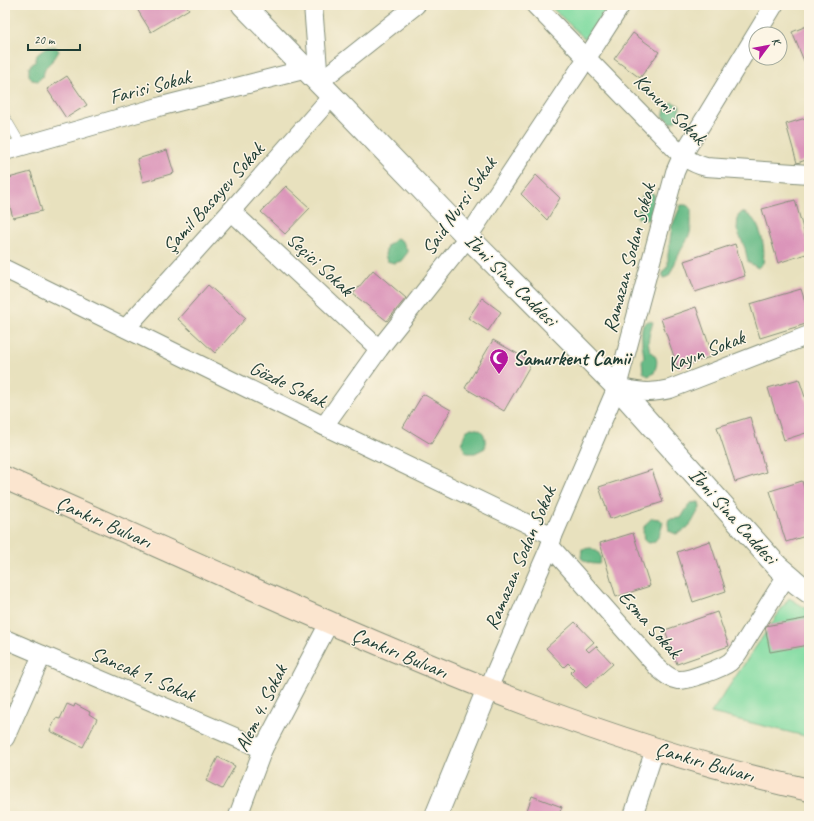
<svg xmlns="http://www.w3.org/2000/svg" width="814" height="821" font-family="Caveat,sans-serif">
	<style>
		.green { fill: #80dba1; stroke: #508c6a }
		.forest { fill: #68bb87; stroke: #447c5e }
		.building { fill: #db95ba }
		.lines { fill: none; stroke-linecap: round; stroke-linejoin: round }
		.service-casing { stroke: #848f79; stroke-width: 10 }
		.minor-casing { stroke: #848f79; stroke-width: 20 }
		.tertiary-casing { stroke: #848f79; stroke-width: 24 }
		.secondary-casing { stroke: #848f79; stroke-width: 24 }
		.service { stroke: #fff; stroke-width: 9 }
		.minor { stroke: #fff; stroke-width: 18 }
		.tertiary { stroke: #fff; stroke-width: 22 }
		.secondary { stroke: #fbe5cf; stroke-width: 22 }
		.labels { text-anchor: middle; dominant-baseline: central; stroke-width: 3; stroke-linejoin: round; paint-order: stroke }
		.street-label { font-size: 20px; fill: #1f3d34; stroke: #fcf5e5 }
		.poi-label { font-size: 20px; font-weight: bold; fill: #1f3d34; stroke: #fcf5e5; text-anchor: start }
	</style>
	<rect width="100%" height="100%" fill="#fcf5e5"/>
	<filter id="ink" filterUnits="userSpaceOnUse"><feTurbulence type="fractalNoise" baseFrequency=".025" numOctaves="2"/><feDisplacementMap in="SourceGraphic" scale="8" xChannelSelector="R" yChannelSelector="G"/><feConvolveMatrix kernelMatrix="1 2 1 2 8 2 1 2 1" color-interpolation-filters="sRGB"/></filter>
	<filter id="wash" filterUnits="userSpaceOnUse"><feTurbulence type="fractalNoise" baseFrequency=".012" numOctaves="4" result="noise"/><feDisplacementMap in="SourceGraphic" scale="16" xChannelSelector="R" yChannelSelector="G"/><feGaussianBlur stdDeviation="0.9" result="paint"/><feColorMatrix in="noise" values="0 0 0 0 0 0 0 0 0 0 0 0 0 0 0 0 0 1.4 0 .05"/><feComposite in="paint" operator="in"/></filter>
	<g filter="url(#wash)">
		<rect width="100%" height="100%" fill="#e8e1be"/>
		<g class="green">
			<polygon points="549,5 609,5 586,40"/>
			<polygon points="789,598 809,610 809,737 711,713"/>
		</g>
		<g class="forest">
			<polygon points="47,47 56,47 59,51 54,59 45,68 43,76 38,81 32,80 29,75 29,67 35,62 37,55"/>
			<polygon points="672,102 680,106 679,114 676,121 670,123 663,116 666,107"/>
			<path d="M647,192l7,2c3,11 1,17 -6,26l-6,-1 -5,-2c2,-7 5,-14 5,-21z"/>
			<polygon points="681,205 686,205 691,208 691,227 690,233 686,242 681,250 669,276 664,278 662,273 668,266 668,255 672,226"/>
			<path d="M742,212c3,1 7,3 9,5 2,1 4,5 6,8 6,12 8,24 6,38l-5,5 -10,-6 -3,-14 -8,-18 1,-14z"/>
			<path d="M397,238l6,4 5,10 -7,9 -7,2 -7,-2 -2,-6 2,-9c5,-3 6,-6 10,-8z"/>
			<path d="M648,321l5,1c-2,8 -6,16 -4,25 1,4 2,5 5,8 5,5 2,12 0,18l-6,3 -5,-4 -1,-11 2,-4c-1,-7 -4,-27 -1,-32 1,-1 4,-3 5,-4z"/>
			<path d="M471,428c13,1 15,7 14,20l-10,5h-8c-7,-9 -5,-12 -1,-22z"/>
			<path d="M699,502l1,6c-9,14 -7,19 -24,26l-7,-3 -1,-8 1,-4 12,-1 9,-15z"/>
			<path d="M652,518l7,1 4,3 -4,14 -5,6 -5,1 -5,-3c-2,-12 -1,-14 8,-22z"/>
			<path d="M591,548l7,4 3,5 -2,7c-8,0 -12,-1 -18,-6l1,-9z"/>
		</g>
		<g id="blocks">
			<g class="building">
				<polygon points="144,5 186,5 189,9 151,32 137,9"/>
				<polygon points="809,25 809,73 792,32"/>
				<polygon points="633,33 659,52 640,78 614,59"/>
				<polygon points="67,76 87,105 66,118 47,89"/>
				<polygon points="809,117 809,159 797,163 786,124"/>
				<polygon points="167,150 174,173 143,182 137,159"/>
				<polygon points="31,172 42,211 13,218 5,188 5,179"/>
				<polygon points="536,175 560,198 547,220 521,194"/>
				<polygon points="286,186 310,208 285,234 261,212"/>
				<polygon points="795,200 809,250 809,253 778,263 762,209"/>
				<polygon points="735,244 745,276 695,292 684,261"/>
				<polygon points="373,270 406,298 387,321 353,294"/>
				<polygon points="208,285 246,318 215,353 178,319"/>
				<polygon points="801,289 809,314 809,323 760,338 750,304"/>
				<polygon points="482,298 501,312 488,331 468,318"/>
				<polygon points="696,307 713,356 678,368 661,319"/>
				<polygon points="493,340 532,362 504,411 465,388"/>
				<polygon points="799,379 809,409 809,432 784,440 768,388"/>
				<polygon points="423,394 451,410 431,444 403,427"/>
				<polygon points="750,417 766,472 735,482 717,427"/>
				<polygon points="652,470 663,502 610,519 599,487"/>
				<polygon points="802,481 809,505 809,535 786,542 770,491"/>
				<polygon points="633,533 650,586 616,597 600,543"/>
				<polygon points="710,541 726,591 693,602 677,552"/>
				<polygon points="717,612 729,646 677,664 665,630"/>
				<polygon points="809,618 809,645 770,652 765,626"/>
				<polygon points="575,622 594,642 586,649 589,652 596,646 613,664 586,688 570,673 574,669 568,663 564,667 546,648"/>
				<polygon points="67,704 74,707 75,704 90,712 89,714 97,719 83,747 50,731 56,718 60,719"/>
				<polygon points="218,757 235,766 222,789 206,781"/>
				<polygon points="532,796 562,807 558,816 525,816"/>
			</g>
		</g>
	</g>
	<g filter="url(#ink)">
		<use href="#blocks" fill-opacity="0" stroke="#848f79" stroke-width="1"/>
		<g class="lines">
			<defs>
				<polyline id="service" points="5,117 22,146"/>
				<g id="minor">
					<polyline points="313,5 319,82"/>
					<path d="M535,5l147,151c8,5 15,9 24,11l103,7"/>
					<polyline points="319,82 416,5"/>
					<polyline points="5,151 162,106 307,69"/>
					<polyline points="231,211 379,349"/>
					<polyline points="5,269 324,426 553,536"/>
					<polyline points="126,328 231,211 332,96"/>
					<path d="M617,387c21,5 32,7 53,2l139,-54"/>
					<polyline points="324,426 379,349 468,237 587,58 621,5"/>
					<path d="M550,546l109,123c6,5 11,10 19,11 10,1 44,-12 52,-18 3,-3 6,-6 8,-9l49,-78"/>
					<polyline points="5,639 263,749"/>
					<polyline points="488,689 550,546 553,536 617,387 675,172 682,156 774,5"/>
					<polyline points="5,738 42,655"/>
					<polyline points="238,816 263,749 329,623"/>
					<polyline points="633,816 655,749"/>
				</g>
				<g id="tertiary">
					<polyline points="243,5 332,96 468,237 617,387 778,567 798,584 809,592"/>
					<polyline points="436,816 488,689"/>
				</g>
				<path id="secondary" d="M5,478c87,39 174,78 262,117 175,78 354,154 542,195"/>
			</defs>
			<use href="#service" class="service-casing"/>
			<use href="#minor" class="minor-casing"/>
			<use href="#tertiary" class="tertiary-casing"/>
			<use href="#secondary" class="secondary-casing"/>
			<use href="#service" class="service"/>
			<use href="#minor" class="minor"/>
			<use href="#tertiary" class="tertiary"/>
			<use href="#secondary" class="secondary"/>
		</g>
	</g>
	<defs>
		<symbol id="mosque-pin" viewBox="-11 -11 22 30"><path d="M0 17L-7.5 6A9.5 9.5 0 1 1 7.5 6Z" fill="#b5179e" stroke="#fcf5e5"/><path d="M3.5-4.9A6 6 0 1 0 3.5 4.9A5 5 0 1 1 3.5-4.9Z" fill="#fff"/></symbol>
	</defs>
	<g fill-rule="evenodd">
		<use href="#mosque-pin" x="488" y="347" width="22" height="30"/>
	</g>
	<g class="labels">
		<g class="street-label">
			<text transform="translate(150 87) rotate(-15)">Farisi Sokak</text>
			<text transform="translate(670 109) rotate(44)">Kanuni Sokak</text>
			<text transform="translate(213 198) rotate(-48)">Şamil Basayev Sokak</text>
			<text transform="translate(459 206) rotate(-55)">Said Nursi Sokak</text>
			<text transform="translate(629 258) rotate(-75)">Ramazan Sodan Sokak</text>
			<text transform="translate(320 264) rotate(43)">Seçici Sokak</text>
			<text transform="translate(511 280) rotate(45)">İbni Sina Caddesi</text>
			<text transform="translate(706 351) rotate(-21)">Kayın Sokak</text>
			<text transform="translate(288 384) rotate(26)">Gözde Sokak</text>
			<text transform="translate(733 516) rotate(48)">İbni Sina Caddesi</text>
			<text transform="translate(104 522) rotate(24)">Çankırı Bulvarı</text>
			<text transform="translate(520 558) rotate(-67)">Ramazan Sodan Sokak</text>
			<text transform="translate(650 624) rotate(48)">Esma Sokak</text>
			<text transform="translate(400 653) rotate(23)">Çankırı Bulvarı</text>
			<text transform="translate(143 674) rotate(23)">Sancak 1. Sokak</text>
			<text transform="translate(261 708) rotate(-64)">Alem 4. Sokak</text>
			<text transform="translate(705 762) rotate(16)">Çankırı Bulvarı</text>
		</g>
		<g class="poi-label">
			<text x="513" y="358">Samurkent Camii</text>
		</g>
	</g>
	<rect width="814" height="821" fill="none" stroke="#fcf5e5" stroke-width="20"/>
	<g transform="translate(768 46) rotate(58)"><circle r="19" fill="#fcf5e5" stroke="#a4ab9e"/>
	<path d="M0-3L7 15L0 10L-7 15Z" fill="#b5179e"/>
	<text y="-6" font-size="11" font-weight="bold" text-anchor="middle" fill="#1f3d34">K</text>
	</g>
	<path d="M28 44v6h52v-6" fill="none" stroke="#1f3d34" stroke-width="2"/>
	<text x="34" y="44" font-size="12" fill="#1f3d34" stroke="#fcf5e5" stroke-width="3" paint-order="stroke">20 m</text>
</svg>
